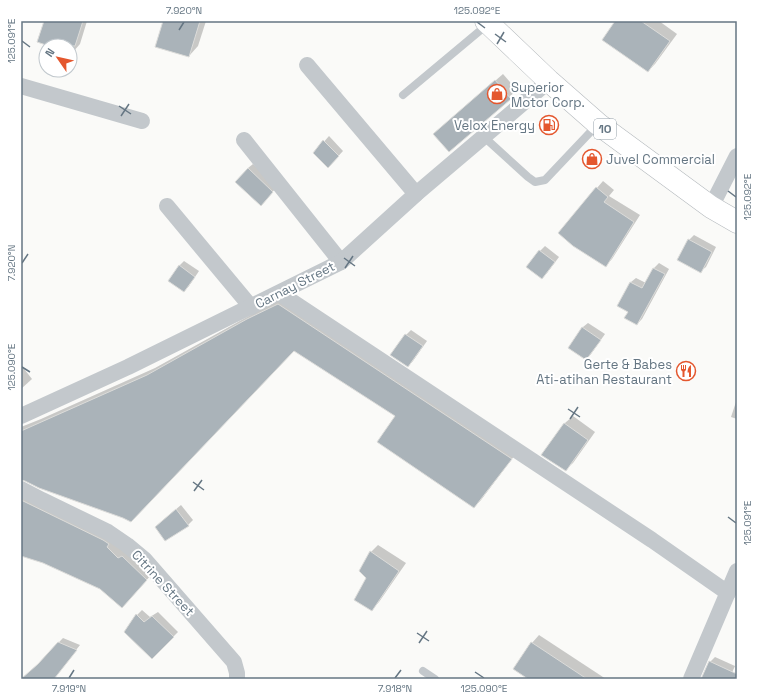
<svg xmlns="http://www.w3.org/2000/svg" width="758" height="700" font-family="'Space Grotesk',sans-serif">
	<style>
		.shadow { fill: #0003 }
		.building { fill: #aab3b9; stroke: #dcdcda }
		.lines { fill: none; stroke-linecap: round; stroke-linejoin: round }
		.highway-casing { stroke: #b4b9bd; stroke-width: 23 }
		.lane { stroke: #c3c8cc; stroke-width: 8 }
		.street { stroke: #c3c8cc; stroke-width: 16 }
		.highway { stroke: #fff; stroke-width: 22 }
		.ticks { fill: none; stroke: #657683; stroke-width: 1.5 }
		.labels { text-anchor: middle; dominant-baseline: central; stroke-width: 4; stroke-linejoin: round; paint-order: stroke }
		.shield { fill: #fff; stroke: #939fa8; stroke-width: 1 }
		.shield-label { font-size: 12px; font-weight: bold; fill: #657683 }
		.poi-label { font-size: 13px; fill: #657683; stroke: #fff; text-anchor: start }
		.street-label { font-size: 13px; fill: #657683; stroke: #fff }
		.neatline { fill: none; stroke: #657683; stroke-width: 1.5 }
		.ticks-label { font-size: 10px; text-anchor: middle; fill: #657683 }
	</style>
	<rect width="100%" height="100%" fill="#fafaf8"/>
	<g class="shadow">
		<polygon points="45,21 87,21 80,44 73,52 70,51 70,46 53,46"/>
		<polygon points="164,21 206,21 198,46 189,56"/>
		<polygon points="616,21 659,21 677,34 655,64 648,71"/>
		<polygon points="503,74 517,90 449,151 442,127"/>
		<polygon points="329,136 343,151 333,162 314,153"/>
		<polygon points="253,164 277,187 265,200 248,168"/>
		<polygon points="603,181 614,190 609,196 640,215 612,259 606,265 597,188"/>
		<polygon points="694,235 716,247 706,267 701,271 689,240"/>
		<polygon points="545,246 559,257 547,273 542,278 540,251"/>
		<polygon points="184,261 199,271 189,286 184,291 179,266"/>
		<polygon points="659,263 669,269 642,319 637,324 629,311 618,306 631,282 636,278 646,283 654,268"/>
		<polygon points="286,297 518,451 481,500 474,507 396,416 294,350 123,517 21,479 21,427 41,419 155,368 256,312"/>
		<polygon points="588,323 605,334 591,354 586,359 569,347 583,327"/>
		<polygon points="411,330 427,341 413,361 408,366 392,355 406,335"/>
		<polygon points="21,365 32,379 21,389"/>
		<polygon points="737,399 737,419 731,417"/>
		<polygon points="573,416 595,432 573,463 565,470 542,455 565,423"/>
		<polygon points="21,487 111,533 154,572 129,599 100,588 44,562 21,555"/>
		<polygon points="181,505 193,520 188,525 165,539 161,522"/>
		<polygon points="378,545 406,563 379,602 372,609 367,578 371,552"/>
		<polygon points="142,610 150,617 158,612 178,632 152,658 137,615"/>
		<polygon points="539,635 606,679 530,679 532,643"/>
		<polygon points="63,638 80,645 53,679 33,679 41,661"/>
		<polygon points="715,657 735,666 729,679 702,679 710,662"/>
	</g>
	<g class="building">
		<polygon points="44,21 83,21 75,46 49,46 37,42"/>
		<polygon points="163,21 200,21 189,57 155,47"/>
		<polygon points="615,21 641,21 670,41 648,72 602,40"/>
		<polygon points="495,80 511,99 449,152 433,134"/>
		<polygon points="323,140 339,156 328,168 313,153"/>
		<polygon points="248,168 273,192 261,206 235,182"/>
		<polygon points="596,187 608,197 604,202 634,222 606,267 573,246 558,233"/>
		<polygon points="688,239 712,252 701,273 677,260"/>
		<polygon points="539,250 555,262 542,279 526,267"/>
		<polygon points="179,265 195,277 184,292 168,281"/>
		<polygon points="653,268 665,274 637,325 624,318 628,312 617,306 630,282 642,288"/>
		<polygon points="278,304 512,459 474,508 377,442 395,416 294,351 131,522 123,518 39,488 25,481 21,480 21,431 147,375 247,319"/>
		<polygon points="582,327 601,340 586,360 568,348"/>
		<polygon points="405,334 423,346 408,367 390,355"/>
		<polygon points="564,423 588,440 566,471 541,455"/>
		<polygon points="21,500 103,540 109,544 107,547 118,558 122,556 147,580 122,608 100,589 43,563 21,556"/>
		<polygon points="176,509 189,526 165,541 155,527"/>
		<polygon points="370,551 399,571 372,611 354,600 366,578 359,571"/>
		<polygon points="136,614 144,622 152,616 174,637 152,659 124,632"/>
		<polygon points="58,642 77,650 54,679 21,679 38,664"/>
		<polygon points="531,642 587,679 528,679 513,669"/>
		<polygon points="709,661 737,674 737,679 701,679"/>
	</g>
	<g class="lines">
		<defs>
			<polyline id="highway" points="486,21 549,81 598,124 711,207 737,222"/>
		</defs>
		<use href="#highway" class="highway-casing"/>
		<g class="lane">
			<polyline points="403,95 488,24"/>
			<polyline points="484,137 528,177 535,182 545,180 598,124"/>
			<polyline points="423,671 435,679"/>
		</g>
		<g class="street">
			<polyline points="307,65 416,194"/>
			<polyline points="21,86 142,121"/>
			<polyline points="244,140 341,262"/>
			<polyline points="167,206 251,307"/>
			<polyline points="711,207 737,156"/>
			<polyline points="279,293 652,540 728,593"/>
			<polyline points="21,416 128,367 341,262 416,194 549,81"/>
			<polyline points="21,489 42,500 108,532 127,545 145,560 234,662 237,673 237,679"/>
			<polyline points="691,679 737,571"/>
		</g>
		<use href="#highway" class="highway"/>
	</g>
	<path class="ticks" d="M477,22l8,6M179,30l5,-8M495,34l11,8M22,41l8,6M497,44l7,-12M119,106l12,8M121,116l8,-12M728,191l8,6M344,258l11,8M22,263l6,-9M345,268l8,-12M22,367l8,5M568,409l12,8M570,419l8,-12M193,482l11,8M194,491l8,-11M728,517l8,6M417,633l12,8M419,643l8,-12M475,672l9,6M69,678l5,-8M395,678l6,-8"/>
	<defs>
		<symbol id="shop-ring" viewBox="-11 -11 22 22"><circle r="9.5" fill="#fff" stroke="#e4572e" stroke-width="1.5"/><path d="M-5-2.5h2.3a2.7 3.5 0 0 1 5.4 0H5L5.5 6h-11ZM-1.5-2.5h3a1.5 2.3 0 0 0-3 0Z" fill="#e4572e"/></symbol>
		<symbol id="fuel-ring" viewBox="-11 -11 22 22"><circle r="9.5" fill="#fff" stroke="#e4572e" stroke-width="1.5"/><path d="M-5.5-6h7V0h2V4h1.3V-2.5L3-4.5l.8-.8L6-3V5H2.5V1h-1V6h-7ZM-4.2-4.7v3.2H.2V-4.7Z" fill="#e4572e"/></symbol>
		<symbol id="restaurant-ring" viewBox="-11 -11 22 22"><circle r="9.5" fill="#fff" stroke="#e4572e" stroke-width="1.5"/><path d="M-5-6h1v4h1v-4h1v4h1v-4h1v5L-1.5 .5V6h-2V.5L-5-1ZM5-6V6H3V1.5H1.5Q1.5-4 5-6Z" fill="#e4572e"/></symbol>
	</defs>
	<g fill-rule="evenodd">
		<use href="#shop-ring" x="486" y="83" width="22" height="22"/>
		<use href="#fuel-ring" x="538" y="114" width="22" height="22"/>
		<use href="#shop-ring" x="581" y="148" width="22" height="22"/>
		<use href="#restaurant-ring" x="675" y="360" width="22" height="22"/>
	</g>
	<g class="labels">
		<rect class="shield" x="594" y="119" width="22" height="20" rx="3"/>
		<g class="shield-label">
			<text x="605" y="129">10</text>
		</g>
		<g class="poi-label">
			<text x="511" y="87">Superior<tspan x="511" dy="15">Motor Corp.</tspan></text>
			<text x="535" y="125" text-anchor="end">Velox Energy</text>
			<text x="606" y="159">Juvel Commercial</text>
			<text x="672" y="364" text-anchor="end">Gerte &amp; Babes<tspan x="672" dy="15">Ati-atihan Restaurant</tspan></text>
		</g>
		<g class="street-label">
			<text transform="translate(295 285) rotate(-27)">Carnay Street</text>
			<text transform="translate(163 583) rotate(47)">Citrine Street</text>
		</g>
	</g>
	<rect width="758" height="700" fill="none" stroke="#ffffff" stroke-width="44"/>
	<g transform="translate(58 58) rotate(304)"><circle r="19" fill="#ffffff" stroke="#c1c8cd"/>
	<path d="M0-3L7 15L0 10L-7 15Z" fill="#e4572e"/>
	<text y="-6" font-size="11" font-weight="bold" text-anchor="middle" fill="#657683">N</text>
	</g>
	<rect x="22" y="22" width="714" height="656" class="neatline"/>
	<g class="ticks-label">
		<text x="184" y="14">7.920°N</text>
		<text x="477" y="14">125.092°E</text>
		<text transform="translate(11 41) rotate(-90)" y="4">125.091°E</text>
		<text transform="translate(747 197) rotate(-90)" y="4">125.092°E</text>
		<text transform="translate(11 263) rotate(-90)" y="4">7.920°N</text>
		<text transform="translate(11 367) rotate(-90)" y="4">125.090°E</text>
		<text transform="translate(747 523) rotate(-90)" y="4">125.091°E</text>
		<text x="69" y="692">7.919°N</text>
		<text x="395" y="692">7.918°N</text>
		<text x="484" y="692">125.090°E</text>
	</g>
</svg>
